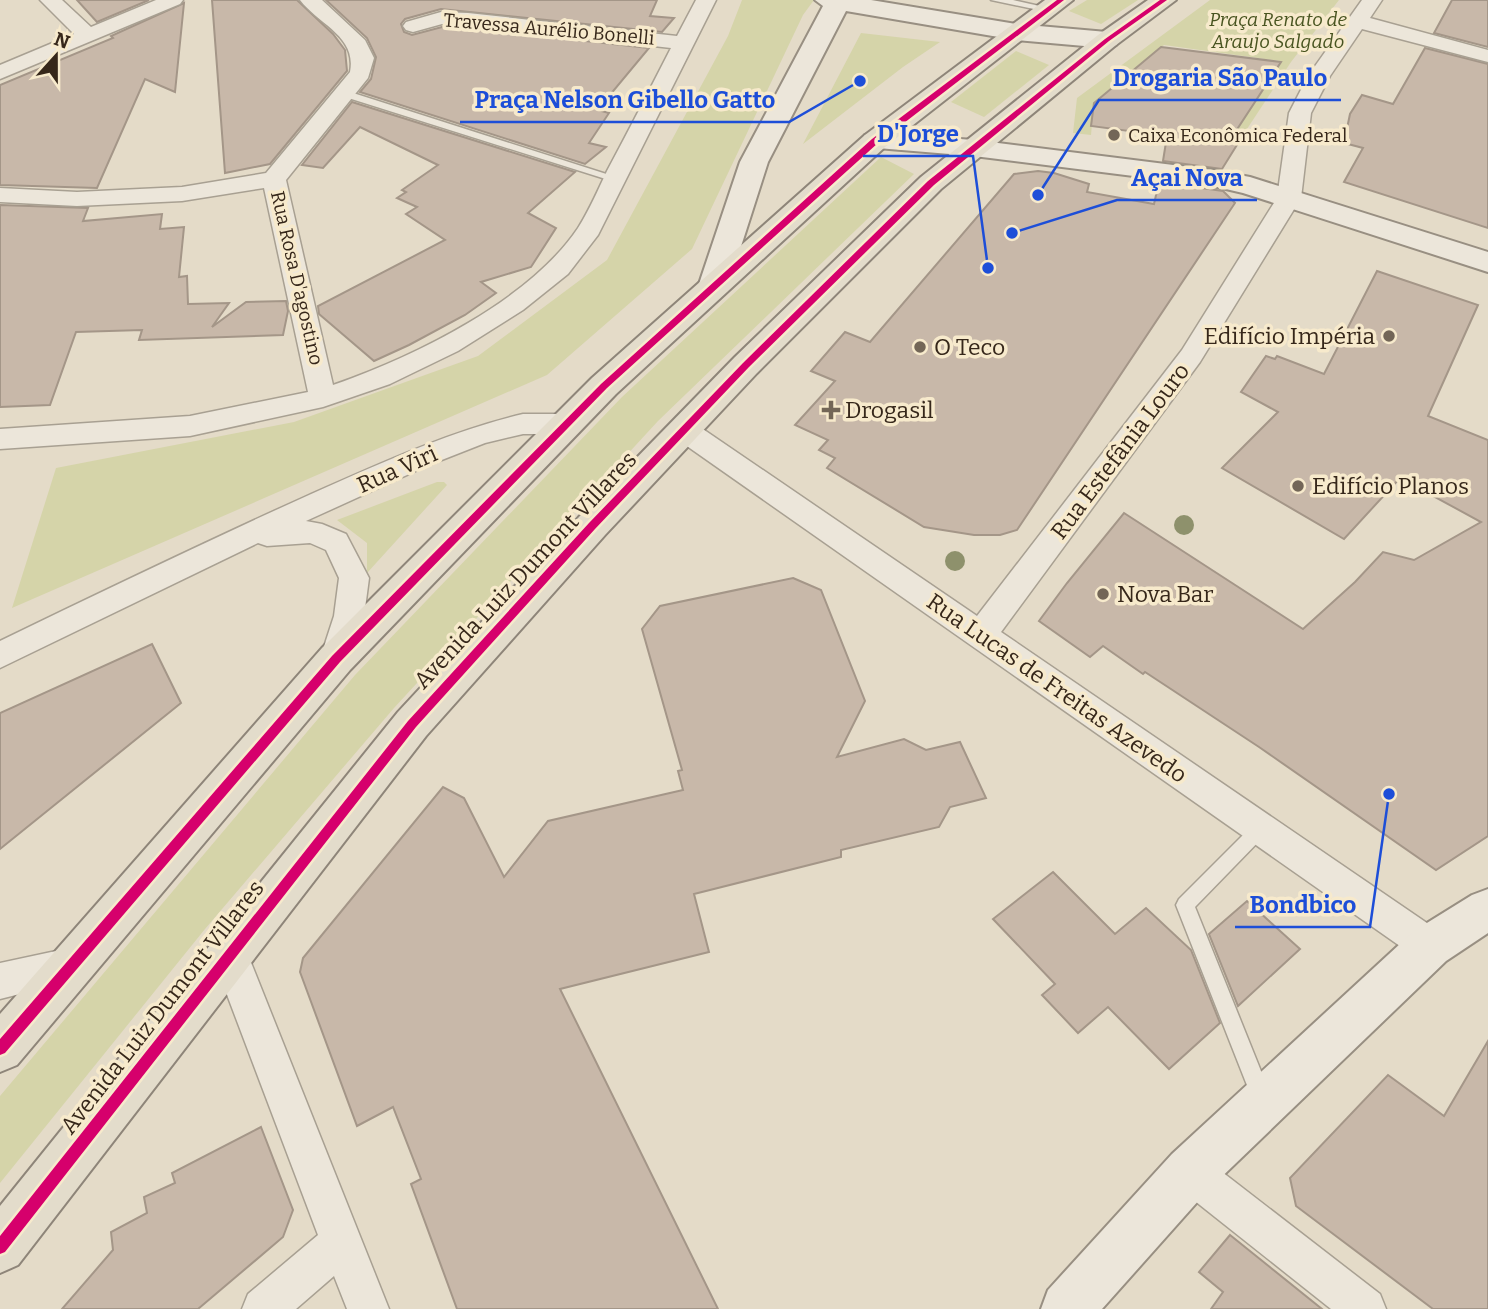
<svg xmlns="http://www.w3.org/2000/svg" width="1488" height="1309" font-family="Bitter,serif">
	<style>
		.green { fill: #d5d4a9 }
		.building { fill: #c8b8a9; stroke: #a49688; stroke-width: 2 }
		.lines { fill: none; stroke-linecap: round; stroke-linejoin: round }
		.lane-casing { stroke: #a8a092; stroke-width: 3 }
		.street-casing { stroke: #a8a092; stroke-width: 3 }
		.secondary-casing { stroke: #988f82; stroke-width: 4 }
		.primary-casing { stroke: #8e8579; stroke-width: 4 }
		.lane { fill: #ece6da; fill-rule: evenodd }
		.street { fill: #ece6da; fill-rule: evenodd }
		.secondary { fill: #ece6da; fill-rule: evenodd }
		.primary { fill: #e3dccb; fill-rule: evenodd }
		.cycleway-casing { stroke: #f7eacc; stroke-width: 5 }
		.cycleway { fill: #d6006c; fill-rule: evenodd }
		.tree { fill: #8e916c }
		.poi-dot { fill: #736657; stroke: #f7eacc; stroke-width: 2.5 }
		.labels { text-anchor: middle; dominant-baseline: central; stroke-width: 7; stroke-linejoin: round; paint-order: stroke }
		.far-park-label { font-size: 19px; font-style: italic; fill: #485420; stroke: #f7eacc }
		.far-street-label { font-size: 19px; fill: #36271a; stroke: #f7eacc }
		.far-poi-label { font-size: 19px; fill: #36271a; stroke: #f7eacc; text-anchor: start }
		.poi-label { font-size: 23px; fill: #36271a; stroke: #f7eacc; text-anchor: start }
		.street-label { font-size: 23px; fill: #36271a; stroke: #f7eacc }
		.leader { fill: none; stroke: #1d4ed8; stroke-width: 2.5 }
		.callout-dot { fill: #1d4ed8; stroke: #f7eacc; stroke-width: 2.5 }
		.callout-label { font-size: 24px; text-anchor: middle; font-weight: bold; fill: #1d4ed8; stroke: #f7eacc; stroke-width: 7; stroke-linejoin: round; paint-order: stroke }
	</style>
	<rect width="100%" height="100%" fill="#e4dbc8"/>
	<g class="green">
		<polygon points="742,0 814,0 803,15 692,249 547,375 12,608 56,468 294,422 478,356 607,260 728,36"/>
		<polygon points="1087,0 1138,0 1101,24 1069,11"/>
		<polygon points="1210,0 1339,0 1291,62 1245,132 1228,130 1280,61 1164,45 1094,102 1091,135 1073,133 1077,98"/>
		<polygon points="861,33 940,42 903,67 803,144"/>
		<polygon points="1016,51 1049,65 984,117 951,102"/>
		<polygon points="881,157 914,174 658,421 394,708 205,929 0,1183 0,1096 355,675 622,397"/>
		<polygon points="437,482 444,482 447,485 367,573 367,543 337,520"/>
	</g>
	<g class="building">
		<polygon points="77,0 149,0 97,22"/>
		<polygon points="212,0 297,0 333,34 345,50 347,71 270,164 225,173"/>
		<polygon points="326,0 657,0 650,16 674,18 662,32 441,9 405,19 401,24 404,32 412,35 442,27 468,28 649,48 609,96 612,97 601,111 609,113 589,143 606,147 585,164 360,92 371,79 376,57 367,38"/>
		<polygon points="1452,0 1488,0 1488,47 1434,33"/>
		<polygon points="184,3 175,92 145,79 97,188 0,185 0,85 113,38 111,36"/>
		<polygon points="1161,47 1281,62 1236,131 1245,132 1222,169 1163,161 1167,136 1091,126 1094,103"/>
		<polygon points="1425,48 1488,64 1488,228 1344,182 1363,148 1344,143 1350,114 1362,95 1393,104"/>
		<polygon points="352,102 575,172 528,213 556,228 531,267 481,282 496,293 465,315 409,345 374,361 319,314 318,306 445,240 406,214 417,207 397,198 406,192 402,190 438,165 360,127 323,168 302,165"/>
		<polygon points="1038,171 1054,173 1089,184 1087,192 1154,204 1159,182 1223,191 1235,203 1017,530 1000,535 974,535 924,527 827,468 835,458 819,450 828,440 795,425 835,381 811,371 845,332 870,342 1014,174"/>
		<polygon points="0,205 88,208 83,221 162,214 160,229 184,227 179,277 187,276 188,304 229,303 212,327 246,302 286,301 288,311 283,335 139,340 142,330 76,332 50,405 0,407"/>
		<polygon points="1377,271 1478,305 1428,416 1488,440 1488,836 1436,870 1259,747 1145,672 1143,674 1103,646 1090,657 1039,621 1067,583 1124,513 1303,629 1355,582 1383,552 1414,560 1481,522 1400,478 1344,539 1222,468 1278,412 1241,392 1266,356 1275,359 1277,356 1324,374"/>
		<polygon points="793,578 821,590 865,701 837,757 904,739 926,750 960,742 986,798 950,807 939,827 841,850 841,857 694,894 709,952 560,989 718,1309 457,1309 411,1184 421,1179 393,1107 357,1126 300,972 303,958 443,787 464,798 504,877 548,821 683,790 678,771 682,770 642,629 660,606"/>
		<polygon points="152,644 181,703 0,849 0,713"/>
		<polygon points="1053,872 1115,934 1146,908 1191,950 1220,1023 1169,1069 1108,1007 1078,1033 1042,995 1055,984 993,919"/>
		<polygon points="1247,901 1300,949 1238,1006 1209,934"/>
		<polygon points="1488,1041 1488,1309 1433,1309 1296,1206 1290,1178 1388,1075 1444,1116"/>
		<polygon points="261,1127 293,1210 283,1237 198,1309 62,1309 113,1250 111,1232 147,1213 144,1197 175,1183 172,1173"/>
		<polygon points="1230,1235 1322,1309 1211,1309 1223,1292 1199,1272"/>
	</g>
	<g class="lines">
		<defs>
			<g id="lane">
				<polygon points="991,0 1013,0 1053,9 1048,12"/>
				<polygon points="342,92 350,92 622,179 620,181 612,181 342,96"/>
				<polygon points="1260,821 1266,824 1269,829 1266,834 1195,907 1271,1096 1268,1103 1261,1106 1254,1103 1176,905 1179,899 1254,824"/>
			</g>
			<g id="street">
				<polygon points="40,0 62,0 91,27 156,0 183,0 180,4 0,79 0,65 74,34"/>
				<path d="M300,0h22l43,40 9,18 -6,20 -82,102 47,205c81,-28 196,-84 245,-157 11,-17 20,-38 29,-57 22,-41 43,-82 64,-123l-203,-23 -26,-1 -29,8 -7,-2 -3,-4 3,-4 35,-10 27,1 209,23 19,-36h20l-118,235 -30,39 -45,36 -65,41 -68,33 -67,23 -133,29 -190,13v-20l190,-13 118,-24 -44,-204 -82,13 -105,5 -77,-4v-14l77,4 105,-5 84,-14 84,-101c7,-36 -31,-47 -50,-72z"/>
				<polygon points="1362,0 1382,0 1370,18 1488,50 1488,62 1362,29 1330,76 1311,113 1301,198 1200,362 1001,632 1443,934 1448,946 1443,958 1430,963 1417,958 674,437 670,430 674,423 684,420 694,423 977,616 1182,350 1277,198 1289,113 1308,76"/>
				<path d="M523,414h44l10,3 4,7 -4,7 -10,3h-44l-38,9 -56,22 -123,56 16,3 24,10 23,44 -5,38 -17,52 -11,4 -11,-4 -5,-9 14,-43 5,-38 -13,-28 -16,-7 -43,3 -9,-3 -258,125v-27c103,-50 205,-99 309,-146 70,-31 139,-63 214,-81z"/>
				<polygon points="230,938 243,943 248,955 389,1309 347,1309 334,1276 296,1309 242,1309 248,1294 318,1235 212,955 217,943"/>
				<polygon points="70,948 83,954 88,966 83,978 0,999 0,963"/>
				<polygon points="1190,1152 1204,1158 1380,1294 1386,1309 1331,1309 1176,1186 1170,1172 1176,1158"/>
			</g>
			<g id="secondary">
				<polygon points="815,0 871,0 1016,24 1107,32 1116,35 1120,40 1116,45 1107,48 1016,40 846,11 768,162 728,287 724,294 713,297 702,294 698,287 740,162 823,6"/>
				<polygon points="875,133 974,140 1213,170 1250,177 1488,252 1488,272 1243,193 1213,186 974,156 865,147 861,141 865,135"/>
				<polygon points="1488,889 1488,933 1446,961 1208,1190 1102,1309 1041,1309 1048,1290 1172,1154 1414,931 1472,895"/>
			</g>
			<g id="primary">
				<polygon points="1045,0 1073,0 885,147 616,394 350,670 17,1065 0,1072 0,1014 322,648 592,378 865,135"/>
				<polygon points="1148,0 1176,0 1116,45 941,189 757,373 605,535 426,736 18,1265 0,1273 0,1206 398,712 579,517 735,357 921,177 1098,35"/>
			</g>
		</defs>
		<use href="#lane" class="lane-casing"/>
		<use href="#street" class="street-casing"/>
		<use href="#secondary" class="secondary-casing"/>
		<use href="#primary" class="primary-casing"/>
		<use href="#lane" class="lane"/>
		<use href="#street" class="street"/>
		<use href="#secondary" class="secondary"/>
		<use href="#primary" class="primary"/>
		<defs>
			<g id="cycleway">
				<polygon points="1057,0 1064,0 878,143 607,388 340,662 5,1053 0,1055 0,1039 332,656 601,384 872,139"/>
				<polygon points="1160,0 1167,0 1109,41 934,185 749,367 595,529 416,727 5,1252 0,1254 0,1236 408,721 589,523 743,363 928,181 1105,39"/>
			</g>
		</defs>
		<use href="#cycleway" class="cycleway-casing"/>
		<use href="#cycleway" class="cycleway"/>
	</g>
	<g class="tree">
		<circle cx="1184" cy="525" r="10"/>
		<circle cx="955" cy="561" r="10"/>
	</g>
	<g class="poi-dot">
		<circle cx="1114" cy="135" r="7"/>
		<circle cx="1389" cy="336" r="7"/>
		<circle cx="920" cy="347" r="7"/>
		<path d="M827.5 399.5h7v7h7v7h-7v7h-7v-7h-7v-7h7z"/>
		<circle cx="1298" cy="486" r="7"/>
		<circle cx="1103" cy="594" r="7"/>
	</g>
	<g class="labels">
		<g class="far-park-label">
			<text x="1278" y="19">Praça Renato de<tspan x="1278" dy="22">Araujo Salgado</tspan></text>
		</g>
		<g class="far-street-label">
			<text transform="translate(549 29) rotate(5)">Travessa Aurélio Bonelli</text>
			<text transform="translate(297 278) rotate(77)">Rua Rosa D'agostino</text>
		</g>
		<g class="far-poi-label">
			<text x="1128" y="135">Caixa Econômica Federal</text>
		</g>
		<g class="poi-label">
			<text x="1375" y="336" text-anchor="end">Edifício Impéria</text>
			<text x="934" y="347">O Teco</text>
			<text x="845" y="410">Drogasil</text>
			<text x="1312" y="486">Edifício Planos</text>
			<text x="1117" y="594">Nova Bar</text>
		</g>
		<g class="street-label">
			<text transform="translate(1120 451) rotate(-53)">Rua Estefânia Louro</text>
			<text transform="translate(397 469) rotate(-24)">Rua Viri</text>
			<text transform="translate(525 570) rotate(-47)">Avenida Luiz Dumont Villares</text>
			<text transform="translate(1057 688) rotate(35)">Rua Lucas de Freitas Azevedo</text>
			<text transform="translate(162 1007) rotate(-52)">Avenida Luiz Dumont Villares</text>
		</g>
	</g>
	<path class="leader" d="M1038 195L1099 100H1341M860 81L789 122H460M988 268L973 156H863M1012 233L1117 200H1257M1389 794L1370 927H1235"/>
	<g class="callout-dot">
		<circle cx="1038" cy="195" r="7"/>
		<circle cx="860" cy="81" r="7"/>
		<circle cx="988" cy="268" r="7"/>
		<circle cx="1012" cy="233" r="7"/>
		<circle cx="1389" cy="794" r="7"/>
	</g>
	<g class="callout-label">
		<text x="1220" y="86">Drogaria São Paulo</text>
		<text x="625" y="108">Praça Nelson Gibello Gatto</text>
		<text x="918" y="142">D'Jorge</text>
		<text x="1187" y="186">Açai Nova</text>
		<text x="1303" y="913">Bondbico</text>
	</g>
	<g transform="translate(56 56) rotate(21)" stroke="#f7eacc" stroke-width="5" paint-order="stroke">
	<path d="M0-5L12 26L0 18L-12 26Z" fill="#36271a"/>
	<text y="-10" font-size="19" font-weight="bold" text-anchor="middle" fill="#36271a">N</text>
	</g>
</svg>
